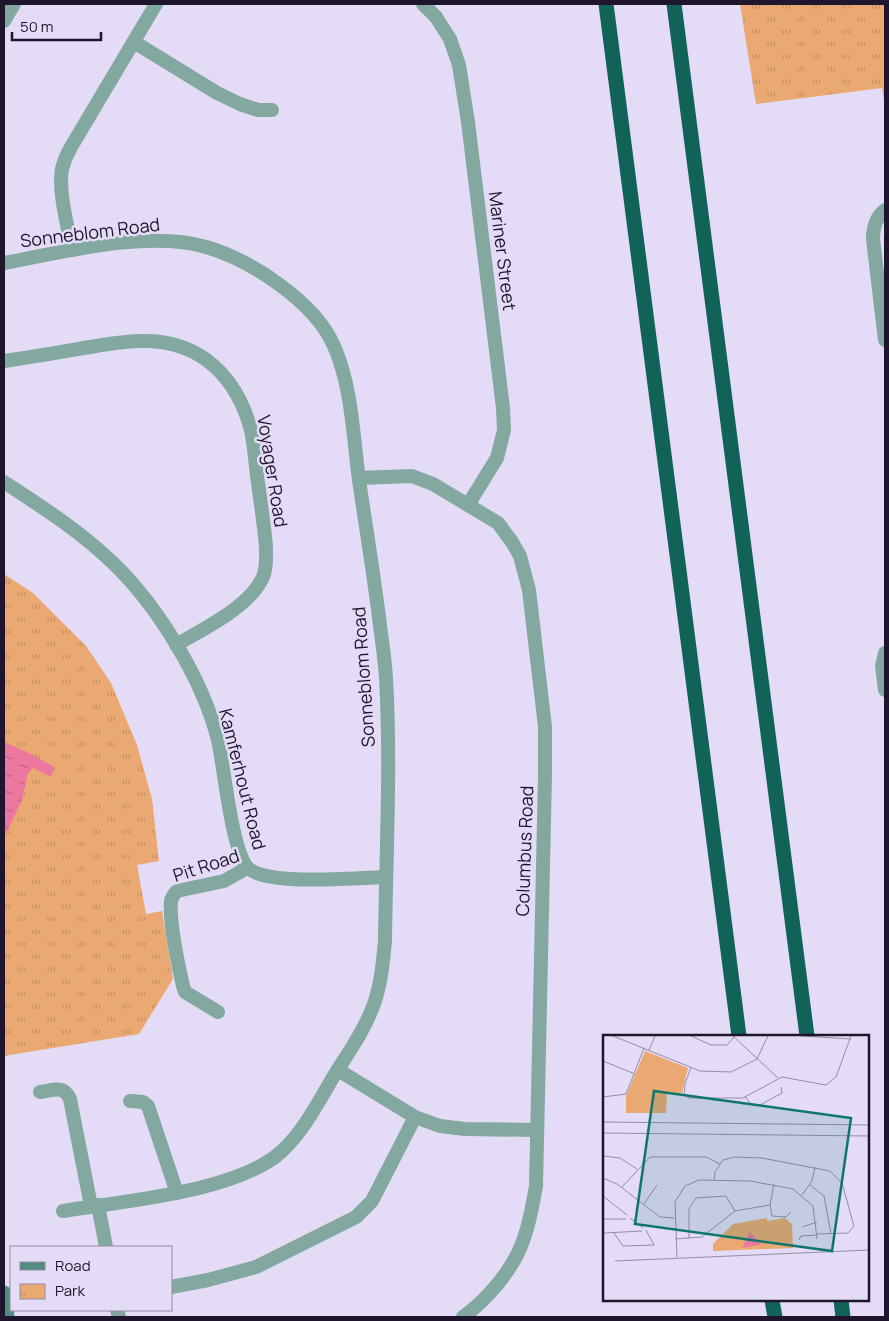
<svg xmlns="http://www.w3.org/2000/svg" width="889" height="1321" font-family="Manrope,sans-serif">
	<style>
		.park { fill: url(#park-tufts) }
		.water { fill: url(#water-ripples) }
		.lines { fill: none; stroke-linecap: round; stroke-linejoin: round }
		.street { stroke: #82a8a0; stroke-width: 14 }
		.secondary { stroke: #518c81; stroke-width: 15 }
		.highway { stroke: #126357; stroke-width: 15 }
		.labels { text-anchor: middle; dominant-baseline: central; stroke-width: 5; stroke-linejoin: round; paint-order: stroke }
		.street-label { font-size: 18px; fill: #1f162e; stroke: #e4dbf6 }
		.inset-road { fill: none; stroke: #958ca6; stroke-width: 1 }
		.view { fill: #0f766e; fill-opacity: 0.15; stroke: #0f766e; stroke-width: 2.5 }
		.inset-edge { fill: none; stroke: #1f162e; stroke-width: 2.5 }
	</style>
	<defs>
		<pattern id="park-tufts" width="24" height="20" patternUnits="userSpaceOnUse" patternTransform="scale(1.25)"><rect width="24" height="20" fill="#eaa972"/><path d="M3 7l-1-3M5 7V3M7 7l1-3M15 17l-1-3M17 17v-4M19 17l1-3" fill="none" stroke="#c89163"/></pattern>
		<pattern id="water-ripples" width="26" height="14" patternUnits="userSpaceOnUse" patternTransform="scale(1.25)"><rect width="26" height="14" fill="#ec789f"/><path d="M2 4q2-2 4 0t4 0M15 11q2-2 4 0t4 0" fill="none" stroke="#bf6182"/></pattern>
	</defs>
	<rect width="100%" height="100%" fill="#e4dbf6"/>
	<g class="park">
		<polygon points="740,4 885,4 885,106 882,88 756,104"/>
		<polygon points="4,574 33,593 86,646 111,683 137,745 152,799 159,861 137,865 146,914 162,911 173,979 139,1034 4,1056"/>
	</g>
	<polygon class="water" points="4,742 29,753 54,767 51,777 33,768 28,773 22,800 7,832 4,834"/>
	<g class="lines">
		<g class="street">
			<polyline points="423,4 436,17 450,39 459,65 468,122 503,408 504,430 497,458 468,505"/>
			<polyline points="4,21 14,4"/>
			<polyline points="134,42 217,93 240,104 258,110 272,110"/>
			<path d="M885,210c-9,7 -12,17 -12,29l12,101"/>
			<path d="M72,250c-4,-24 -14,-57 -10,-81 2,-8 5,-15 9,-22l85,-143"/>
			<path d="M4,263c59,-11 144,-33 202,-16 45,13 109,55 128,99 18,41 19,90 25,134 7,48 15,96 21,145 2,17 5,35 6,53 5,87 0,175 -1,263 -2,21 -4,43 -11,63 -9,25 -25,48 -39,70 -16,27 -31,57 -54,78 -45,40 -158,49 -218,59"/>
			<path d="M4,361c29,-4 57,-9 86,-14 19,-3 38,-7 57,-6 55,1 90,37 104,89 3,14 4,30 6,45 3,24 7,48 9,72 0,10 1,21 -3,30 -13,30 -60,52 -87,68"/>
			<path d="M359,478l53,-2 21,8 65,39 14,19 8,14 9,34 16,137v48l-9,411c-4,22 -8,46 -18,67 -12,24 -33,48 -55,64"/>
			<path d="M4,482c38,25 76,49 109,81 45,43 90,117 105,177 6,26 14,113 30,128 19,18 109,10 138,9"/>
			<polyline points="885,653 882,666 885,690"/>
			<path d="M218,1012l-33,-20 -2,-6c-5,-22 -14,-64 -12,-85 1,-4 3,-7 6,-10l47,-10 23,-13"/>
			<polyline points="338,1070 415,1117 440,1126 465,1129 537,1130"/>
			<path d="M40,1092c14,-2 24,-7 30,7l21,107"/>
			<polyline points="130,1101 143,1102 148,1106 177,1193"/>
			<polyline points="98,1205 106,1247"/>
			<polyline points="171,1287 208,1280 256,1267 356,1217 372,1201 415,1117"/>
			<polyline points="117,1310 119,1317"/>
		</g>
		<polyline class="secondary" points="4,1293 7,1317"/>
		<g class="highway">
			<polyline points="606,4 739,1036"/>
			<polyline points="674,4 807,1036"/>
			<polyline points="772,1300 775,1317"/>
			<polyline points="841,1300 843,1317"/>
		</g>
	</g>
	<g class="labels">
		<g class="street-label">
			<text transform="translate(90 232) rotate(-7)">Sonneblom Road</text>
			<text transform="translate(503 251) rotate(83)">Mariner Street</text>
			<text transform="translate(273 471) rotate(81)">Voyager Road</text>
			<text transform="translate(363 677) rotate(-94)">Sonneblom Road</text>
			<text transform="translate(243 779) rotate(76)">Kamferhout Road</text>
			<text transform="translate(524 851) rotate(-88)">Columbus Road</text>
			<text transform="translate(206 865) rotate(-18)">Pit Road</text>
		</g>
	</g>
	<g transform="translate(603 1035)">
		<rect width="266" height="266" fill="#e4dbf6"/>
		<path d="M42,16l43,17 -6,25 -15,1 -1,19h-40v-17zM164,183v3l18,-3 7,6 1,24 -80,3v-7l20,-20z" fill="#eaa972"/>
		<path d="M147,197l11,12 12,-2 -31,6z" fill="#ec789f"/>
		<path class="inset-road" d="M10,1l87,35 31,1 26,-13 11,-23M88,1l20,9h16l7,-8M130,1l45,42M198,1l50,3M46,15l6,-14M0,26l32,13M88,32l-6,17 -1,11 5,3h54l39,-21 44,8 10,-8 15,-41M0,62l23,-3 18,-46M142,62l7,8h8l22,-12 -1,-6M0,87l267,3M0,98l267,3M0,121l17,2 17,11M0,143l14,6 43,33 14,1M111,145l1,-8 8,-12 11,-3 28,1 68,13 12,12 12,43 -6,7 -31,1M171,149l-4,21 2,11 14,1 5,-5M207,150l14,11 7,38M19,152l28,-30h56l14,7M199,160l10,-14 3,-14M0,161l24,19M41,169l13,-19M27,183l13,10M0,184h23M199,192l15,-5M1,198l38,-2M11,198l9,13 31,-1 -8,-15M86,203v-29l7,-11 30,-2 9,15M72,204l27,-2 33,-26 35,-6M196,205l2,-4 16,-1M74,222l-2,-55 10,-16 14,-6 51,1 43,8 20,17 4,33M12,226l255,-11"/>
		<path class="view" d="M51,56l197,27 -19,133 -197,-27z"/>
		<rect width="266" height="266" class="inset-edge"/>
	</g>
	<rect width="889" height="1321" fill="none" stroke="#1f162e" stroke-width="10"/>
	<rect x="10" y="1246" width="162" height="65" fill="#e4dbf6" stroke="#958ca6"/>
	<rect x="20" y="1262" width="25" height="8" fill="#518c81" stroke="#958ca6"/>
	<text x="55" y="1271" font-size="15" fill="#1f162e">Road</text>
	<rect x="20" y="1284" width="25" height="15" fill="url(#park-tufts)" stroke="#958ca6"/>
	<text x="55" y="1296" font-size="15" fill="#1f162e">Park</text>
	<path d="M12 32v8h89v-8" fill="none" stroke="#1f162e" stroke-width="2.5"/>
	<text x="20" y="32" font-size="15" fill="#1f162e" stroke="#e4dbf6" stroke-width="4" paint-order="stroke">50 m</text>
</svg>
